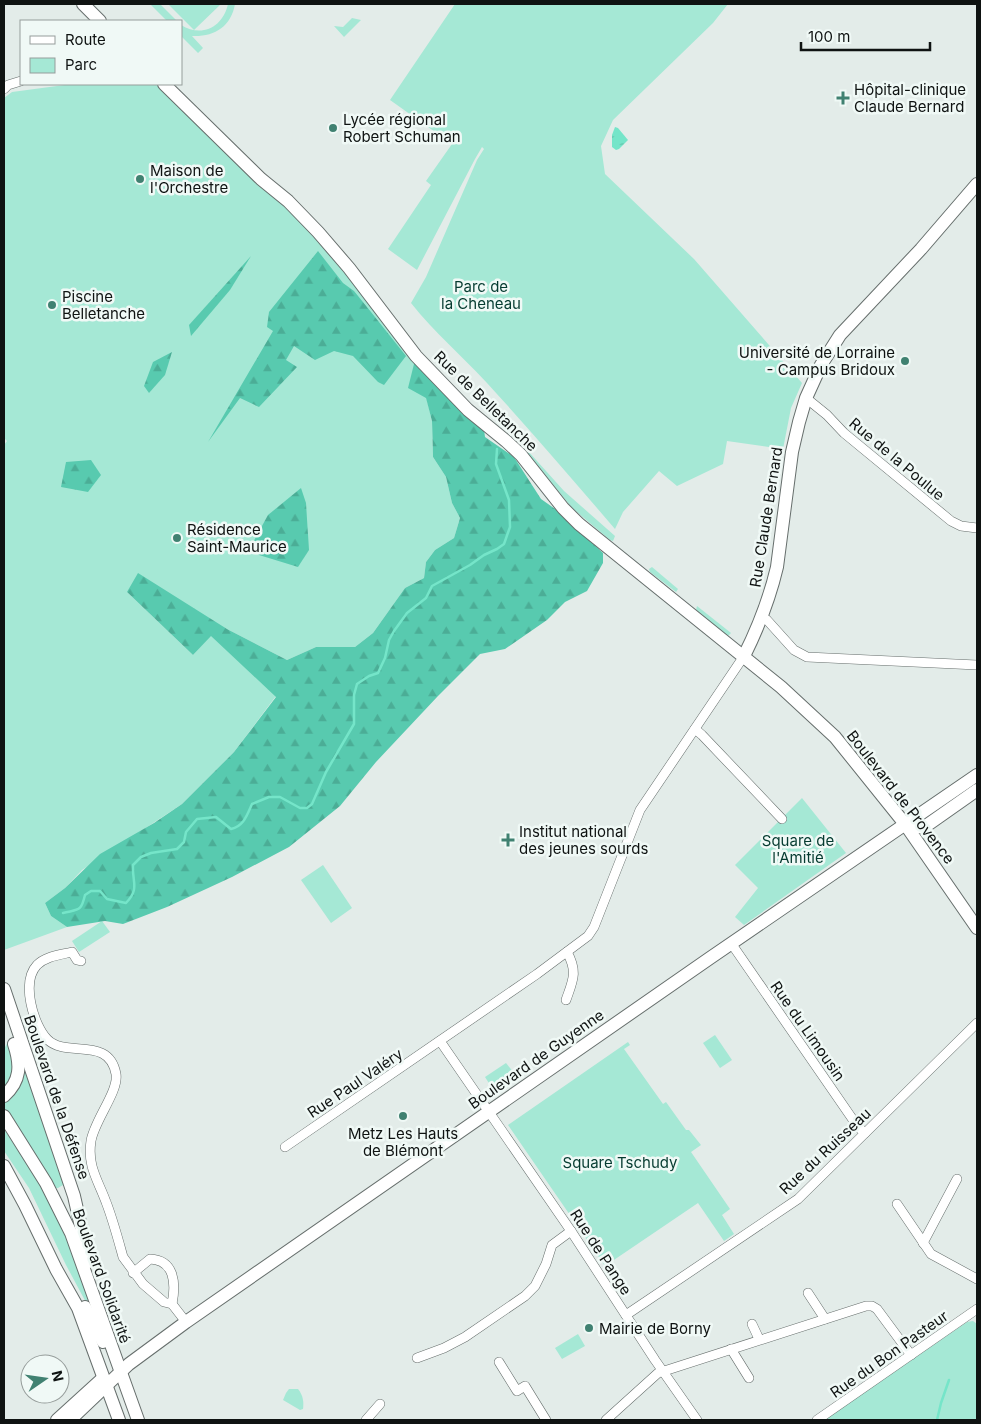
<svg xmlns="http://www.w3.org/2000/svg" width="981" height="1424" font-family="Inter,sans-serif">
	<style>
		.green { fill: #a5e8d5 }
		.forest { fill: url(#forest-firs) }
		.water { fill: url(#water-ripples) }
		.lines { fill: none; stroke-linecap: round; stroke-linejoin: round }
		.stream { stroke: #75e5c9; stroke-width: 2.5 }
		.street-casing { stroke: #666e6c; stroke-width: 10 }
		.secondary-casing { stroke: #666e6c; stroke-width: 14 }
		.street { stroke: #fff; stroke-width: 9 }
		.secondary { stroke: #fff; stroke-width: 12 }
		.poi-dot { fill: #408171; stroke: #f0f9f6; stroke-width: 2 }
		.labels { text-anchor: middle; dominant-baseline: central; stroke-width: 5; stroke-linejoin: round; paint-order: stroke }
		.poi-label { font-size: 15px; fill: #0f1312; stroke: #f0f9f6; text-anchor: start }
		.park-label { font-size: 15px; fill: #053b30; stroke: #f0f9f6 }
		.street-label { font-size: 15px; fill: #0f1312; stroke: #f0f9f6 }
	</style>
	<defs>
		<pattern id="forest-firs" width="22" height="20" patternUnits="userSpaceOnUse" patternTransform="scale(1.25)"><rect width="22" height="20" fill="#58caaf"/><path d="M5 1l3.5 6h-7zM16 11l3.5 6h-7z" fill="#4bad96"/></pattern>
		<pattern id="water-ripples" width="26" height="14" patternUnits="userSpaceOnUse" patternTransform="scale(1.25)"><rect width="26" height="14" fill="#75e5c9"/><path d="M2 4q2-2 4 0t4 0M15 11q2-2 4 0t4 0" fill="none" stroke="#64c4ac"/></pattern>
	</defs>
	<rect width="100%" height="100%" fill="#e3ece9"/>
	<g class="green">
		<polygon points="150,4 160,4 177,21 167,21"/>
		<polygon points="168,4 221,4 194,30"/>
		<path d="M228,4h7c-4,23 -21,33 -43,32l11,12 -5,5 -17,-17v-11c21,13 42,2 47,-21z"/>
		<path d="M455,4h273l-15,19 -100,97 -12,26 4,28 89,85 108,124 -11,25 -8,41 -56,-8 -4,23 -46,22 -18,-15 -36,41 -8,17c-42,-49 -84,-98 -128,-146 -25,-27 -53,-51 -76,-80l15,-26 51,-117 7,-11 -2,-2 -7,12 -58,111 -29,-21 43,-64 -5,-4 26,-37 -62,-44z"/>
		<polygon points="352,18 361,20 344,37 334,26 343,27"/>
		<polygon points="72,84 164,84 273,189 416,356 432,421 433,457 446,477 452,503 460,518 454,538 435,550 426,562 424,578 405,588 373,633 355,647 316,647 287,660 227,629 127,592 193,655 211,635 276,696 234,752 182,804 82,870 65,888 45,903 51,916 67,927 4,950 4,445 7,441 4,438 4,98 12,92"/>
		<polygon points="528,451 564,491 615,536 613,541 610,540 572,508 527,453"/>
		<polygon points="652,567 678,589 676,592 650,572 649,569"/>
		<polygon points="697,606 731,633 728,636 696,610"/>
		<polygon points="802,798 846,853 744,925 735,917 758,888 735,865"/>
		<polygon points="323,865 352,908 331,923 301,880"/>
		<polygon points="102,921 110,932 79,952 72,941"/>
		<polygon points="715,1035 732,1060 720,1068 703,1043"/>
		<path d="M9,1040c8,22 7,30 -5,50v-41z"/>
		<polygon points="628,1042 630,1045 624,1049 663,1104 666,1102 686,1130 689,1130 701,1145 691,1152 730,1209 722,1215 734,1234 724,1241 698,1203 605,1266 508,1125"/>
		<polygon points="506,1063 514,1073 492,1088 485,1077"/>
		<polygon points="23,1065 30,1071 30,1085 63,1181 63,1185 58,1188 55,1188 50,1182 4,1108 4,1100"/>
		<polygon points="4,1129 45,1192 67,1236 92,1308 89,1308 66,1265 29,1188 4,1151"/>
		<polygon points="973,1321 977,1324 977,1420 824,1420 967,1322"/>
		<polygon points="578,1334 585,1346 562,1359 555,1348"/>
		<path d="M289,1389h9c5,6 6,13 5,20l-3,1 -17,-10 3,-7z"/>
	</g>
	<g class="forest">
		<polygon points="318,251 343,283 354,291 371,312 406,356 384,385 378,382 353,356 334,351 315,360 294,346 286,360 297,367 259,407 240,398 208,442 273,331 267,327 269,312"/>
		<polygon points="251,256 230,290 191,336 189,325"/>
		<polygon points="172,352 165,375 149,393 144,386 153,362"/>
		<polygon points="416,356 483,422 485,437 514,457 541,499 558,511 603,553 603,563 587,591 565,602 547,620 505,649 480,654 438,696 376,762 340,806 289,847 232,877 167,907 123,924 105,921 67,927 51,916 45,903 65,888 100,854 154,823 182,804 234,752 276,697 211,636 193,655 127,592 138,573 227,629 287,660 316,647 355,647 373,633 405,588 424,578 426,562 435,550 454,538 460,518 452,503 446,477 433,457 432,421 426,398 408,388"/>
		<polygon points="91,460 101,475 88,492 61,487 66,462"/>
		<polygon points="301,488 306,503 309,550 298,567 259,555 251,546 268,515"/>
	</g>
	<polygon class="water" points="615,127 618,128 628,140 619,149 616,150 612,147 612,135"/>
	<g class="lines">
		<g class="stream">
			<path d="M63,913c16,-4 18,-1 22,-18l6,-4h9l7,8 19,4c14,-15 6,-20 7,-38l8,-8 10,-4 26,-4 7,-7 2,-10 11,-13 19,-2 15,12c13,-3 16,-14 21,-25l17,-7h11l20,11h7l5,-4 14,-32 28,-48v-29l3,-11 12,-8 9,-3 7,-15 4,-18 5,-9 13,-18 19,-15 6,-12 38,-21 14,-10 13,-6 7,-5 6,-17 -1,-27 -13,-36 1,-15"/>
			<polyline points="937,1420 941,1403 949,1380"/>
		</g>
		<defs>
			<g id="street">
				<polyline points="4,89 8,85 21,81"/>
				<polyline points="806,398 827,415 844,433 951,521 961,526 977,528"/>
				<polyline points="762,618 767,620 794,650 807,657 977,665"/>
				<polyline points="695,729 702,735 782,819"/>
				<polyline points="731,943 858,1127 865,1133"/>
				<path d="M81,961l-4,-1 -5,-8c-12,3 -26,4 -35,13 -16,17 -4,59 10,74 19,20 62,-4 69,35 3,17 -22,47 -25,67 -4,25 7,39 15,61 7,18 12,37 17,55l20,27 21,18 8,2 14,18"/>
				<path d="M566,1000c7,-20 12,-28 1,-48"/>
				<polyline points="440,1041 571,1231 655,1360 697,1420"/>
				<polyline points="285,1147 537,974 588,936 594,927 640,810 744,656"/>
				<polyline points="897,1204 931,1254 977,1279"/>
				<polyline points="923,1243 957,1179"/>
				<path d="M133,1273l17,-14c25,1 26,25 22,45"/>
				<polyline points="808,1293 825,1319"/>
				<polyline points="626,1315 798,1199 977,1023"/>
				<polyline points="752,1324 759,1339"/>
				<polyline points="731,1349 749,1378"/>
				<polyline points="417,1358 444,1348 465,1337 525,1296 535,1286 546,1264 552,1245 571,1231"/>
				<polyline points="499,1362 517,1391 525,1386 546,1420"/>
				<polyline points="366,1420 380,1404"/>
				<polyline points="606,1420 658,1373 866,1306 872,1306 877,1309 911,1355"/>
				<polyline points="817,1420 977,1309"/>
			</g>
			<g id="secondary">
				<polyline points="83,4 100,21"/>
				<polyline points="164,84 261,179 288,201 318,232 349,268 416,356 468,410 506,441 521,455 563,508 579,524 781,687 835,737 905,824 977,928"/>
				<path d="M744,656c15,-30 25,-55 33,-89l15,-115 7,-30 7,-24 15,-33 19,-30 81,-86 56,-65"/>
				<polyline points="905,824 923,828 977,790"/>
				<polyline points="4,989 74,1196 89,1262"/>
				<path d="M4,1096c17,-15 17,-31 10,-52"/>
				<polyline points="4,1116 46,1183 71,1233 138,1420"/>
				<polyline points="4,1166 25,1205 56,1269 78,1308 119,1420"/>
				<polyline points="85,1307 103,1342"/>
				<polyline points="57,1420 101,1380"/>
				<polyline points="70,1420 129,1364 186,1322 710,958 977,775"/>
			</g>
		</defs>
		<use href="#street" class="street-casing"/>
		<use href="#secondary" class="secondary-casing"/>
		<use href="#street" class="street"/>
		<use href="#secondary" class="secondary"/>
	</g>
	<g class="poi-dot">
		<path d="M840.5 90.5h5v5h5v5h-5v5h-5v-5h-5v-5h5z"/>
		<circle cx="333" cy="128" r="5"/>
		<circle cx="140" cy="179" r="5"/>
		<circle cx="52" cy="305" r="5"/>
		<circle cx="905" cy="361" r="5"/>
		<circle cx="177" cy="538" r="5"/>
		<path d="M505.5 832.5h5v5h5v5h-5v5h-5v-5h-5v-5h5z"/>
		<circle cx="403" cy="1116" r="5"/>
		<circle cx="589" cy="1328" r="5"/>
	</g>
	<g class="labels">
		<g class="poi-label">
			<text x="854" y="89">Hôpital-clinique<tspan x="854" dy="17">Claude Bernard</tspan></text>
			<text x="343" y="119">Lycée régional<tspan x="343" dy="17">Robert Schuman</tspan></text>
			<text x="150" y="170">Maison de<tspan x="150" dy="17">l'Orchestre</tspan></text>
			<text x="62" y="296">Piscine<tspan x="62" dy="17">Belletanche</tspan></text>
			<text x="895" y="352" text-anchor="end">Université de Lorraine<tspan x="895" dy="17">- Campus Bridoux</tspan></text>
			<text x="187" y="529">Résidence<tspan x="187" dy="17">Saint-Maurice</tspan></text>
			<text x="519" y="831">Institut national<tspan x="519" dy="17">des jeunes sourds</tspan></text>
			<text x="403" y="1133" text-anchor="middle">Metz Les Hauts<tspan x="403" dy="17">de Blémont</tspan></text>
			<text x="599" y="1328">Mairie de Borny</text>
		</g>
		<g class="park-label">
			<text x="481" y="286">Parc de<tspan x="481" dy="17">la Cheneau</tspan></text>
			<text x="798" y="840">Square de<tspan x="798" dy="17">l'Amitié</tspan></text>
			<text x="620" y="1162">Square Tschudy</text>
		</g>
		<g class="street-label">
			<text transform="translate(486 401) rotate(44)">Rue de Belletanche</text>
			<text transform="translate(897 459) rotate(40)">Rue de la Poulue</text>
			<text transform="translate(766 517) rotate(-81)">Rue Claude Bernard</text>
			<text transform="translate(901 797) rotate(52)">Boulevard de Provence</text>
			<text transform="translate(808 1031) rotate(55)">Rue du Limousin</text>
			<text transform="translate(536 1059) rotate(-35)">Boulevard de Guyenne</text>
			<text transform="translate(355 1083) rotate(-34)">Rue Paul Valéry</text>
			<text transform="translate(57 1097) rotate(71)">Boulevard de la Défense</text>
			<text transform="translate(825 1151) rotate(-43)">Rue du Ruisseau</text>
			<text transform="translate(601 1252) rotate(57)">Rue de Pange</text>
			<text transform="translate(102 1276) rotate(70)">Boulevard Solidarité</text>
			<text transform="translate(889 1354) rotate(-35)">Rue du Bon Pasteur</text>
		</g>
	</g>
	<rect width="981" height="1424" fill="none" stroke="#0f1312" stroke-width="10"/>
	<rect x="20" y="20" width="162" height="65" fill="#f0f9f6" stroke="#969d9b"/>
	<rect x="30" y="36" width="25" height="8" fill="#ffffff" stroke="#969d9b"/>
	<text x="65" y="45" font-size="15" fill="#0f1312">Route</text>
	<rect x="30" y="58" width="25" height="15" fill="#a5e8d5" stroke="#969d9b"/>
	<text x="65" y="70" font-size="15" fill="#0f1312">Parc</text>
	<g transform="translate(45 1379) rotate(77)"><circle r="24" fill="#f0f9f6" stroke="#969d9b"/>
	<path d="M0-4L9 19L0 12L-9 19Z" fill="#408171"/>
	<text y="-8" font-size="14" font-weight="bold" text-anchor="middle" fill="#0f1312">N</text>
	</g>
	<path d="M801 42v8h129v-8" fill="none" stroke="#0f1312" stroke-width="2.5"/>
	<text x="808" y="42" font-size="15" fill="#0f1312" stroke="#f0f9f6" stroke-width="4" paint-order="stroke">100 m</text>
</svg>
